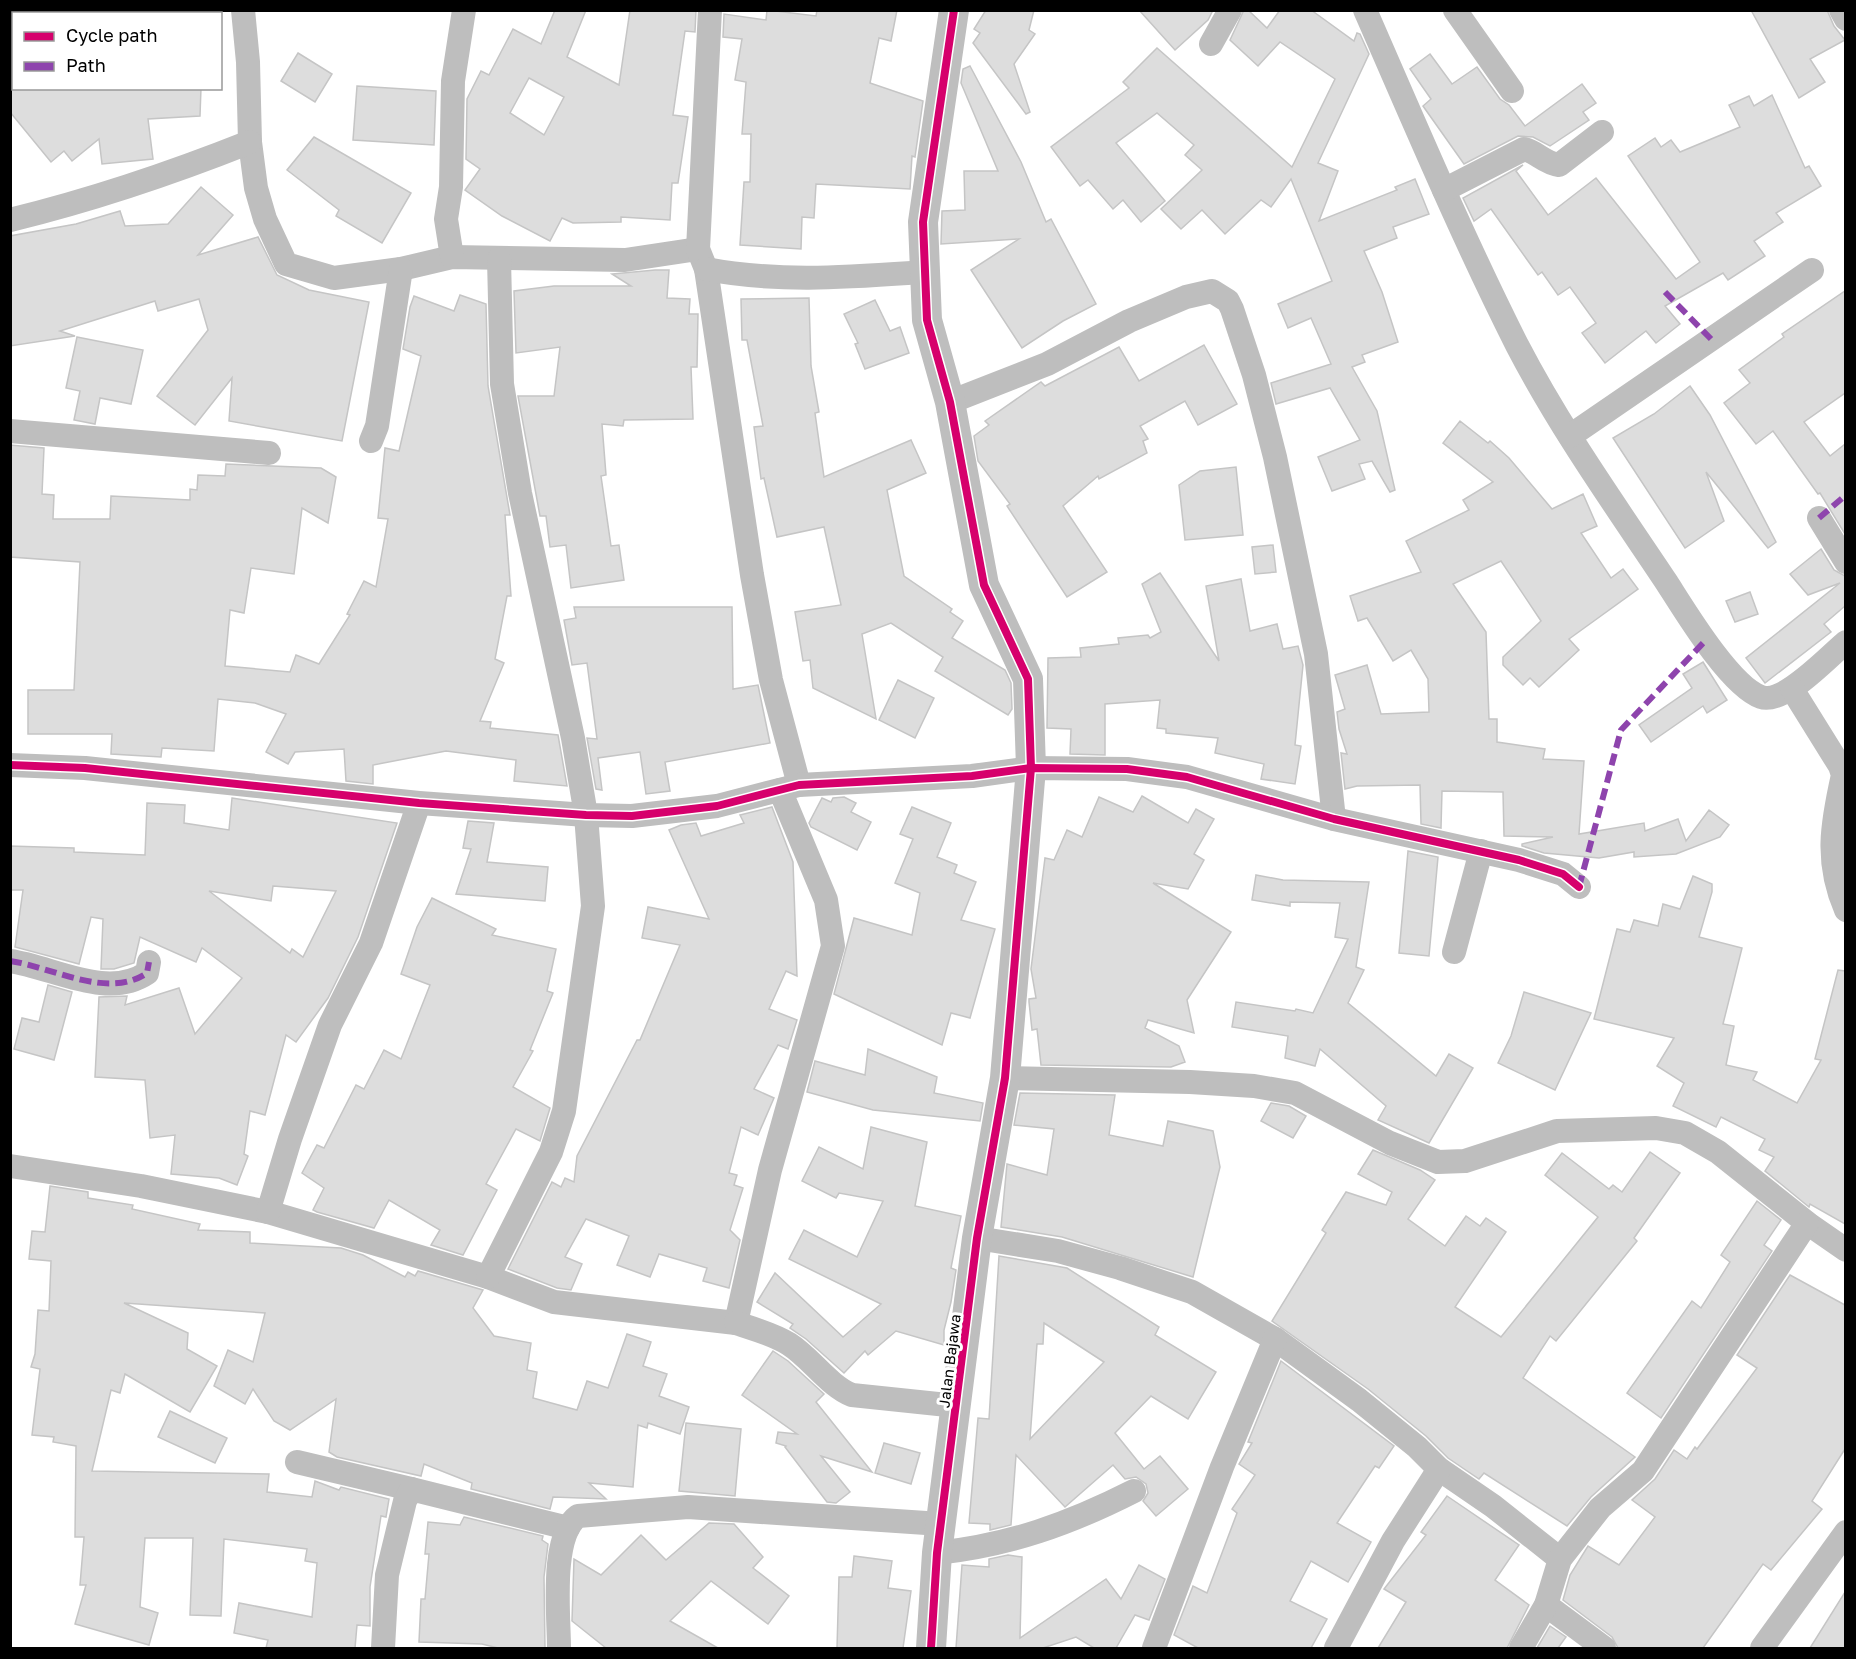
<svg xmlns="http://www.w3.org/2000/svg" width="1856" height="1659" font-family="'Golos Text',sans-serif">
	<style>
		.building { fill: #ddd; stroke: #c5c5c5; stroke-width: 1.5; fill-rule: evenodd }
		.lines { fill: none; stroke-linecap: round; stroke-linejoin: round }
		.minor { stroke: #bebebe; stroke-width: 24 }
		.tertiary { stroke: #bebebe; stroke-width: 30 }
		.quiet { stroke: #8e44ad; stroke-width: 6; stroke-dasharray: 12 6; stroke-linecap: butt }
		.cycleway-casing { stroke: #fff; stroke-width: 11 }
		.cycleway { stroke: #d6006c; stroke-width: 8 }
		.labels { text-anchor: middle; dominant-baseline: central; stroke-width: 6; stroke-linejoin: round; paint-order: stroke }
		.street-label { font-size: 15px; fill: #000; stroke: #fff }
	</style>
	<rect width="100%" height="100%" fill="#fff"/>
	<g class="building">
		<path d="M555,10h31l-19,47 52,28 11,-75h66l-1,22 -10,-1 -12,84 15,2 -10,66h-6l-2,37 -49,-3v5l-48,1 -11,-5 -12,23 -48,-25 -37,-26 15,-21 -14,-10 1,-60 14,-28 8,4 24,-46 28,15zM529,78l35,19 -20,38 -34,-22z"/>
		<polygon points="767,10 816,16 817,10 897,10 891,41 879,38 870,83 923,101 915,157 912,156 910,189 816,184 814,218 802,217 801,249 740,245 744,182 750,182 751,134 742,134 746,82 735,80 742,39 723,37 724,14 766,20"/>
		<polygon points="986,10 1034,10 1029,30 1035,34 1014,64 1030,112 1026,114 973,43 980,33 974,29"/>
		<polygon points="1139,10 1213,10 1208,20 1175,50"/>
		<polygon points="1244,10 1248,10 1267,28 1280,10 1311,10 1354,41 1357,33 1360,34 1369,54 1318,163 1338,171 1319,221 1397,190 1395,187 1415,179 1429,214 1393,227 1397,238 1364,251 1382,292 1398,342 1362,355 1365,362 1352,367 1377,411 1395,490 1390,492 1372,461 1359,464 1365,479 1332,491 1318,457 1360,440 1330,388 1276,404 1271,383 1331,364 1311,318 1288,328 1278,304 1332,281 1291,179 1271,207 1261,200 1225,234 1202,210 1181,229 1161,209 1202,170 1185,155 1194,145 1157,113 1116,143 1165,201 1141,222 1123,200 1113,209 1088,180 1080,186 1051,147 1129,88 1123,82 1157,48 1292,167 1335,79 1280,42 1258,66 1230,40"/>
		<polygon points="1751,10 1827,10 1834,26 1845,40 1810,59 1825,82 1799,98"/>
		<polygon points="298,53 332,74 315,102 281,81"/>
		<polygon points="1430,54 1452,84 1477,67 1500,99 1509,105 1525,126 1582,84 1596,103 1583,112 1589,120 1550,146 1533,137 1518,136 1464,164 1423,106 1431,99 1410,69"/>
		<polygon points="970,66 1021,162 1046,222 1051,219 1096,304 1063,321 1022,348 971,270 1019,239 941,244 942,211 965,210 964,171 998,171 961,83 963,69"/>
		<polygon points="357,86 436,91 434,145 353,140"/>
		<polygon points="10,88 201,88 200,116 148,119 153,159 102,164 99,139 72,161 64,151 51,162 10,112"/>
		<polygon points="1772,95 1805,168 1809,166 1821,186 1776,213 1783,222 1754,241 1765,256 1728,280 1723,273 1665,306 1680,324 1656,343 1646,331 1605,363 1582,333 1596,323 1570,287 1558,295 1542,272 1538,275 1491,209 1474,221 1463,198 1523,165 1516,171 1548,215 1596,178 1676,279 1700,262 1628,156 1655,138 1661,147 1671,140 1680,152 1740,127 1729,105 1749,96 1754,106"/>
		<polygon points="314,137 411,193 382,243 336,216 339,210 287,170"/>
		<polygon points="201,187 233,215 198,255 258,237 277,275 309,290 369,302 342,441 229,421 232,378 195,425 157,396 208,330 199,299 158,311 155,301 60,331 75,336 10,346 10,236 76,224 120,211 125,226 168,224"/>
		<polygon points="655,270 669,270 667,298 690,299 689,314 698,314 697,367 691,367 693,419 624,420 623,426 602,424 606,475 601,476 611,546 619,545 624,580 571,588 566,545 550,547 546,516 540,516 518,396 554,396 560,347 516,353 514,291 554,286 631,286 612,274"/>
		<polygon points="1845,291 1845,393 1804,422 1830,456 1845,444 1845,534 1820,493 1818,494 1773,431 1756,444 1724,403 1750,383 1739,370 1784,337 1782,334"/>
		<polygon points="460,295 486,304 488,386 510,515 505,515 511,596 507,596 495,659 504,663 480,721 491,722 490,728 558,735 567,786 514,781 516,760 446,751 373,765 373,784 346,781 344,749 295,752 288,764 266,752 286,714 255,703 218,699 214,751 162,748 161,757 111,754 112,734 28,734 28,690 74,690 80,562 10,557 10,445 44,448 42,494 54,495 53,519 110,519 111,496 190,500 190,489 197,490 198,475 225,476 226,464 321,468 336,477 328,523 302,508 294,574 251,568 244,613 230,610 225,666 290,672 296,655 319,664 350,615 347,614 364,581 376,587 388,519 378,518 385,448 399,451 421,356 403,349 410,307 414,296 454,311"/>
		<polygon points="809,298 811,366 819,412 815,413 824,477 911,440 926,473 887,490 904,576 952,609 950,612 963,621 952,638 1005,670 1011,683 1012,709 1008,715 935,671 943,657 891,623 862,634 876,719 813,688 810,660 803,661 795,612 841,605 824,527 777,537 764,478 761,479 754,427 763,426 747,340 742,340 741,299"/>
		<polygon points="875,300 890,331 900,327 909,353 865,369 855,344 858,343 844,314"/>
		<polygon points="77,337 143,350 131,404 100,398 95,424 74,420 80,391 66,388"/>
		<polygon points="1204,345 1237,404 1198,425 1185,401 1140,426 1148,439 1143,441 1147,453 1099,479 1098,476 1063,506 1107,572 1067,597 1007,506 1010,504 978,461 974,436 989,425 985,421 1041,382 1045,386 1119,347 1139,381"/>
		<polygon points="1690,386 1710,415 1776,542 1768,548 1706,472 1724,521 1685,548 1613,438 1654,414"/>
		<polygon points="1460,421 1488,443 1490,441 1509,458 1552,509 1583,494 1597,526 1581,533 1611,578 1623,569 1638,589 1569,639 1579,650 1539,687 1530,678 1523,685 1503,665 1503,657 1541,621 1501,561 1453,584 1486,632 1489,719 1497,719 1497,742 1545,749 1543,759 1584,761 1579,834 1644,823 1645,831 1678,819 1686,841 1709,810 1729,825 1720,837 1676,854 1634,857 1634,852 1599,858 1544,853 1522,846 1522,844 1553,837 1504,836 1503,792 1442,791 1441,828 1421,824 1420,785 1357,786 1345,789 1341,753 1347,754 1339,729 1337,712 1345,709 1335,675 1367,665 1381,714 1429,712 1428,679 1411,650 1393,661 1367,618 1358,621 1350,596 1421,572 1406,541 1469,510 1463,500 1493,482 1443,443"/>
		<polygon points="1236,467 1243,535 1185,540 1179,485 1200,471"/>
		<polygon points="1273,545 1276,572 1255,574 1252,547"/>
		<polygon points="1821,549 1834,570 1845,576 1845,606 1824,624 1831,632 1765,683 1746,658 1840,583 1808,595 1790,574"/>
		<polygon points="1160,573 1219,661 1206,586 1241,579 1250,631 1277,624 1283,649 1298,646 1303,665 1295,745 1301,746 1295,784 1261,779 1264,764 1215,753 1218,738 1166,733 1166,729 1157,728 1160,700 1105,704 1105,755 1070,754 1071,729 1047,728 1048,658 1081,657 1080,648 1119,644 1118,638 1148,635 1150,638 1161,632 1142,584"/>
		<polygon points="1750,592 1758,614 1735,622 1726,601"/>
		<polygon points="574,607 732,607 733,689 758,685 770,743 665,762 670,791 646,794 640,752 598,758 602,790 596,789 587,738 597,739 587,663 572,665 564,620 576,618"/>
		<polygon points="1703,662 1727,700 1707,713 1703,706 1651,742 1639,725 1692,688 1683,674"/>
		<polygon points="898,680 934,698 915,738 879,720"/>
		<polygon points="1142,796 1188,823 1196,809 1214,819 1194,854 1204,860 1188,889 1153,883 1231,932 1187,1000 1194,1033 1148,1020 1145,1028 1179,1046 1185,1062 1171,1067 1041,1065 1037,1029 1032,1030 1029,1002 1029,999 1036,998 1031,969 1045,858 1054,860 1067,830 1082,837 1099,797 1133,812"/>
		<polygon points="844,797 856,803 851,812 871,822 857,850 811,827 809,823 822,798 831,802 833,798"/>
		<path d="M232,798l165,25 -39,114 -30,61 -32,44 -10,-7 -21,80 -15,-4 -6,43 4,2 -11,29 -18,-7 -48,-4 4,-39 -25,3 -5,-58 -50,-3 4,-80 28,-1 -2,9 54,-17 16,46 47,-56 -40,-30 -6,14 -56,-25 -6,26 -20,6h-13l2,-50 -12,-2 -12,47 -64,-17 8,-57h-13v-44l64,2v4l71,3 2,-52 38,2 -1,18 45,7zM273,886l63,5 -33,66 -11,-8 -2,4 -81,-62 62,10z"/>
		<polygon points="772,807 793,862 797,976 786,971 769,1009 797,1020 788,1049 778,1045 754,1089 774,1098 758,1135 741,1127 729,1173 737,1175 734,1185 743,1188 730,1230 740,1240 729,1288 703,1281 707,1268 659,1254 650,1277 617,1265 629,1236 586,1219 565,1257 582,1264 571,1290 557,1288 508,1269 552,1182 561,1187 565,1178 574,1182 577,1156 637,1040 640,1040 680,945 642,938 648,907 709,919 669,830 681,825 696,823 701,836 744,823 740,815"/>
		<polygon points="912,807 951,823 937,857 957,865 954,873 976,882 961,920 995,929 970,1018 951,1013 942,1045 834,994 854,918 912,935 920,893 895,883 913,839 900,834"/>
		<polygon points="468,821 494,823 487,862 548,867 545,901 456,894 471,849 463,848"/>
		<polygon points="1408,851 1438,857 1429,956 1399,953"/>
		<polygon points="1256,875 1283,880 1369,882 1356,967 1364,970 1348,1003 1436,1076 1449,1054 1473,1068 1429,1143 1378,1120 1386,1106 1320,1049 1315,1066 1285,1058 1288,1036 1232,1027 1236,1002 1295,1011 1296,1009 1313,1013 1348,939 1335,937 1340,903 1290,902 1290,906 1252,900"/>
		<polygon points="1693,876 1712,884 1712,892 1699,937 1742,948 1723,1024 1734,1026 1726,1065 1757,1072 1753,1080 1797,1103 1821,1060 1815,1059 1838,970 1845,971 1845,1224 1810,1204 1809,1207 1765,1171 1774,1157 1759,1150 1765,1139 1721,1117 1716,1127 1673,1106 1684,1083 1657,1066 1674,1038 1594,1019 1617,929 1630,932 1634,920 1658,926 1663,904 1680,909"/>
		<polygon points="432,898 496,929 492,935 556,949 547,991 553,993 530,1050 533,1051 513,1087 550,1108 540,1141 516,1129 486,1184 497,1190 463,1255 431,1245 440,1230 389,1200 374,1228 317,1212 313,1210 324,1188 302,1173 317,1145 324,1148 356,1085 364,1089 384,1050 401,1059 430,985 401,974 417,927"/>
		<polygon points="48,985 72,992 54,1060 14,1049 22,1018 39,1022"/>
		<polygon points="1524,992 1591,1013 1555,1090 1498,1063 1511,1036"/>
		<polygon points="868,1049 937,1077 934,1093 983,1103 980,1121 873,1110 807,1092 815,1061 865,1075"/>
		<polygon points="1020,1093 1115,1095 1109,1135 1163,1146 1168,1121 1213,1131 1220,1167 1193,1277 1062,1237 1001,1227 1007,1164 1047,1175 1054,1129 1014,1125"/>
		<polygon points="1271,1103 1289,1106 1306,1116 1293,1138 1261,1121"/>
		<polygon points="871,1127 927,1142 915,1206 961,1216 951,1268 956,1270 951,1302 944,1330 944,1345 896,1331 868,1355 865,1351 844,1373 806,1339 790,1328 793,1324 757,1302 775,1273 843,1337 881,1304 789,1259 804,1230 857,1257 883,1201 839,1193 836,1198 802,1181 819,1147 863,1169"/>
		<polygon points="1373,1150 1420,1170 1435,1180 1408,1219 1445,1246 1466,1216 1480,1226 1486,1218 1506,1232 1455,1307 1501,1337 1598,1217 1545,1175 1562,1153 1609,1189 1613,1185 1622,1192 1650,1152 1680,1173 1634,1238 1637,1241 1556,1341 1550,1336 1523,1378 1635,1457 1591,1497 1567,1526 1484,1473 1479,1479 1448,1458 1426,1436 1368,1389 1272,1321 1326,1233 1322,1230 1346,1192 1386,1205 1392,1192 1358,1174"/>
		<polygon points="50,1186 88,1192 88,1198 133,1205 132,1209 200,1224 198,1230 250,1232 250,1243 341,1248 363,1255 405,1277 408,1272 415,1276 418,1271 483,1290 473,1308 494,1336 531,1343 527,1370 537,1372 533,1398 577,1410 587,1381 608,1388 627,1334 651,1342 643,1366 667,1374 659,1396 689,1407 680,1434 648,1423 647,1428 638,1425 633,1487 589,1483 606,1499 553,1497 550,1509 471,1489 472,1483 424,1464 421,1476 337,1457 329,1452 336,1399 290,1430 274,1421 253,1389 245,1404 214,1386 228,1350 253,1362 265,1313 124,1303 188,1333 187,1349 217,1366 190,1412 125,1374 120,1393 111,1390 92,1471 269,1474 267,1492 312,1497 315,1481 339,1490 341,1487 389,1499 386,1517 381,1516 370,1587 370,1626 357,1625 355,1648 266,1648 268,1640 234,1633 239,1603 312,1617 317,1563 305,1561 307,1549 224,1539 221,1616 190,1615 193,1538 145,1538 140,1607 158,1613 149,1645 75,1624 86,1585 80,1585 84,1537 75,1537 76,1446 53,1442 54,1437 32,1435 40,1369 31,1367 35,1354 38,1310 49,1311 51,1261 29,1259 32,1231 45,1232"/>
		<polygon points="1757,1201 1781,1220 1764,1245 1772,1251 1661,1418 1627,1393 1692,1301 1701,1308 1730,1262 1721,1255"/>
		<path d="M999,1256l68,12 92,59 -4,8 61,37 -28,47 -37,-23 -36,37 29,36 16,-13 28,33 -32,27 -13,-15 5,-8 -2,-9 -10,-7 -11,2 -12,-14 -48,42 -49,-52 -5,70 -21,5v-6l-21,-1 9,-105 11,1zM1044,1323l60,39 -74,77 7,-95h6z"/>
		<polygon points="1790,1275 1845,1305 1845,1449 1812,1501 1822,1509 1771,1570 1763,1564 1703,1648 1618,1648 1612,1637 1563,1600 1570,1575 1588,1546 1619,1565 1655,1517 1632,1500 1655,1479 1674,1450 1687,1459 1695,1447 1697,1449 1757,1368 1737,1355"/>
		<polygon points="773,1351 788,1361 824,1394 816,1402 872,1472 821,1456 850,1492 836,1503 827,1502 785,1447 786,1446 776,1443 778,1432 797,1434 742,1395"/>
		<polygon points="1281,1361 1394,1446 1379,1468 1375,1466 1337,1523 1371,1542 1348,1582 1311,1561 1290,1601 1327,1619 1311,1648 1198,1648 1174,1635 1193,1586 1207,1593 1237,1513 1232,1509 1255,1475 1239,1464 1252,1443 1248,1442"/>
		<polygon points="170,1411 227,1438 215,1463 158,1437"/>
		<polygon points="686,1423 741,1429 735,1496 679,1491"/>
		<polygon points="884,1443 920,1453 911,1484 875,1473"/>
		<polygon points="1447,1496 1519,1545 1495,1580 1529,1605 1507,1648 1378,1648 1406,1602 1384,1589 1426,1535 1421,1532"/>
		<polygon points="464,1517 543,1536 542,1540 548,1544 544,1577 545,1648 498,1648 482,1644 419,1642 421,1599 425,1599 429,1554 425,1554 428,1522 460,1525"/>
		<polygon points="709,1523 734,1524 763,1557 753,1568 789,1596 768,1624 711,1581 670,1621 718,1648 606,1648 572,1621 574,1559 601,1575 641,1535 666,1560"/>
		<polygon points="1008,1555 1022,1557 1020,1638 1106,1579 1121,1599 1139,1565 1165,1579 1149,1620 1135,1615 1116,1648 1094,1648 1076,1637 1043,1648 956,1648 962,1565 989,1567 989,1559"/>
		<polygon points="854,1556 892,1561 888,1588 911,1591 903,1648 837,1648 839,1577 852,1577"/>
		<polygon points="1845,1592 1845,1648 1810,1648"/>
		<polygon points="1550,1626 1566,1637 1558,1648 1537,1648"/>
	</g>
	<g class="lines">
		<g class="minor">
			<polyline points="243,10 248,62 250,142 256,188 265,219 286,264 334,278 401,269 452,257 625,260 698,249"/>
			<polyline points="710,10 698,249 706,269 752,575 771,680 799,785"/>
			<path d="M1365,10c49,112 97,226 152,335 43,83 98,160 150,238 18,28 63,103 94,114 23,8 67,-40 85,-55"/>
			<polyline points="1455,10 1512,91"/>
			<polyline points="1841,10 1846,19"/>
			<polyline points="1211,44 1230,10"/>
			<path d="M1444,190l80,-41c13,3 20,14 35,16l43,-33"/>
			<path d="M10,220c82,-20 162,-47 240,-78"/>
			<polyline points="452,257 446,219 451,187 453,81 464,10"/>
			<path d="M706,269c73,14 144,8 218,3"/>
			<polyline points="950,402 1047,364 1129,321 1186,297 1212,291 1228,301 1232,309 1254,375 1275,457 1316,654 1334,819"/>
			<polyline points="10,431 269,453"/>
			<polyline points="1570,436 1812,270"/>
			<polyline points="371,441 377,426 401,269"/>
			<polyline points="1819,518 1846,562"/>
			<path d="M1792,689l48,77 3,9c-11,49 -18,87 3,135"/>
			<polyline points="10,765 85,768 419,803 586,815 632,816 717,806 799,785 972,776 1031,768 1127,769 1187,777 1334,819 1519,860 1563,874 1579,887"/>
			<polyline points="1454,952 1481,851"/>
			<path d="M10,961c43,6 97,39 137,12l2,-11"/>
			<polyline points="1005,1078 1190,1082 1254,1086 1295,1093 1390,1143 1438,1162 1465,1161 1557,1131 1656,1128 1685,1133 1718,1152 1807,1223 1846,1250"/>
			<polyline points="10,1166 141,1186 268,1212 488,1277 554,1302 736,1323 770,1170 833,946 826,900 780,790"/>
			<polyline points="268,1212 290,1139 330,1025 371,943 419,803"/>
			<polyline points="977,1238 1058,1251 1120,1268 1192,1292 1275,1339 1359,1400 1417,1447 1439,1469 1493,1506 1560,1559"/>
			<polyline points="488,1277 551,1152 564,1111 593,906 586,815 573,738 520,493 502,384 499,259"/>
			<path d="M736,1323c18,6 37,11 53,21 22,14 40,42 63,51l105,11"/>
			<polyline points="297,1462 411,1489"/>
			<path d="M937,1553c73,-8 132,-29 197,-62"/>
			<polyline points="1546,1605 1604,1648"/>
			<polyline points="383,1648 387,1575 405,1501 411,1489 568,1528"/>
			<path d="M559,1648c0,-32 -9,-112 19,-132l110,-9 253,17"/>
			<polyline points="1154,1648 1222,1467 1275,1339"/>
			<polyline points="1336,1648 1393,1541 1439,1469"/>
			<polyline points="1521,1648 1546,1605 1560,1559 1600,1508 1643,1471 1807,1223"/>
			<polyline points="1762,1648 1846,1532"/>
		</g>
		<polyline class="tertiary" points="931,1648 937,1553 977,1238 1005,1078 1031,768 1028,679 984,585 950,402 927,320 923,222 954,10"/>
		<g class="quiet">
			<polyline points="1665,292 1711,339"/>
			<polyline points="1819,518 1846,495"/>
			<polyline points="1579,887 1621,730 1705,641"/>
			<path d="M10,961c43,6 97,39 137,12l2,-11"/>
		</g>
		<defs>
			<g id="cycleway">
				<polyline points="10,765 85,768 419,803 586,815 632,816 717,806 799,785 972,776 1031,768 1127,769 1187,777 1334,819 1519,860 1563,874 1579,887"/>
				<polyline points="931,1648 937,1553 977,1238 1005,1078 1031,768 1028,679 984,585 950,402 927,320 923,222 954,10"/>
			</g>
		</defs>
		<use href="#cycleway" class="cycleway-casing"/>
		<use href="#cycleway" class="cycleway"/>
	</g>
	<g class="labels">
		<g class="street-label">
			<text transform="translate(949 1361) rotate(-83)">Jalan Bajawa</text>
		</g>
	</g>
	<rect width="1856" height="1659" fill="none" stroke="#000000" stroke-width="24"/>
	<rect x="12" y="12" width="210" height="78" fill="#ffffff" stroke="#999999" stroke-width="1.5"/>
	<rect x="24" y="32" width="30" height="9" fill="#d6006c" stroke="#999999" stroke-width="1.5"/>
	<text x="66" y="42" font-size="18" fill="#000000">Cycle path</text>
	<rect x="24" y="62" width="30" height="9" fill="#8e44ad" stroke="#999999" stroke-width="1.5"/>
	<text x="66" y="72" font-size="18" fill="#000000">Path</text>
</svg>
